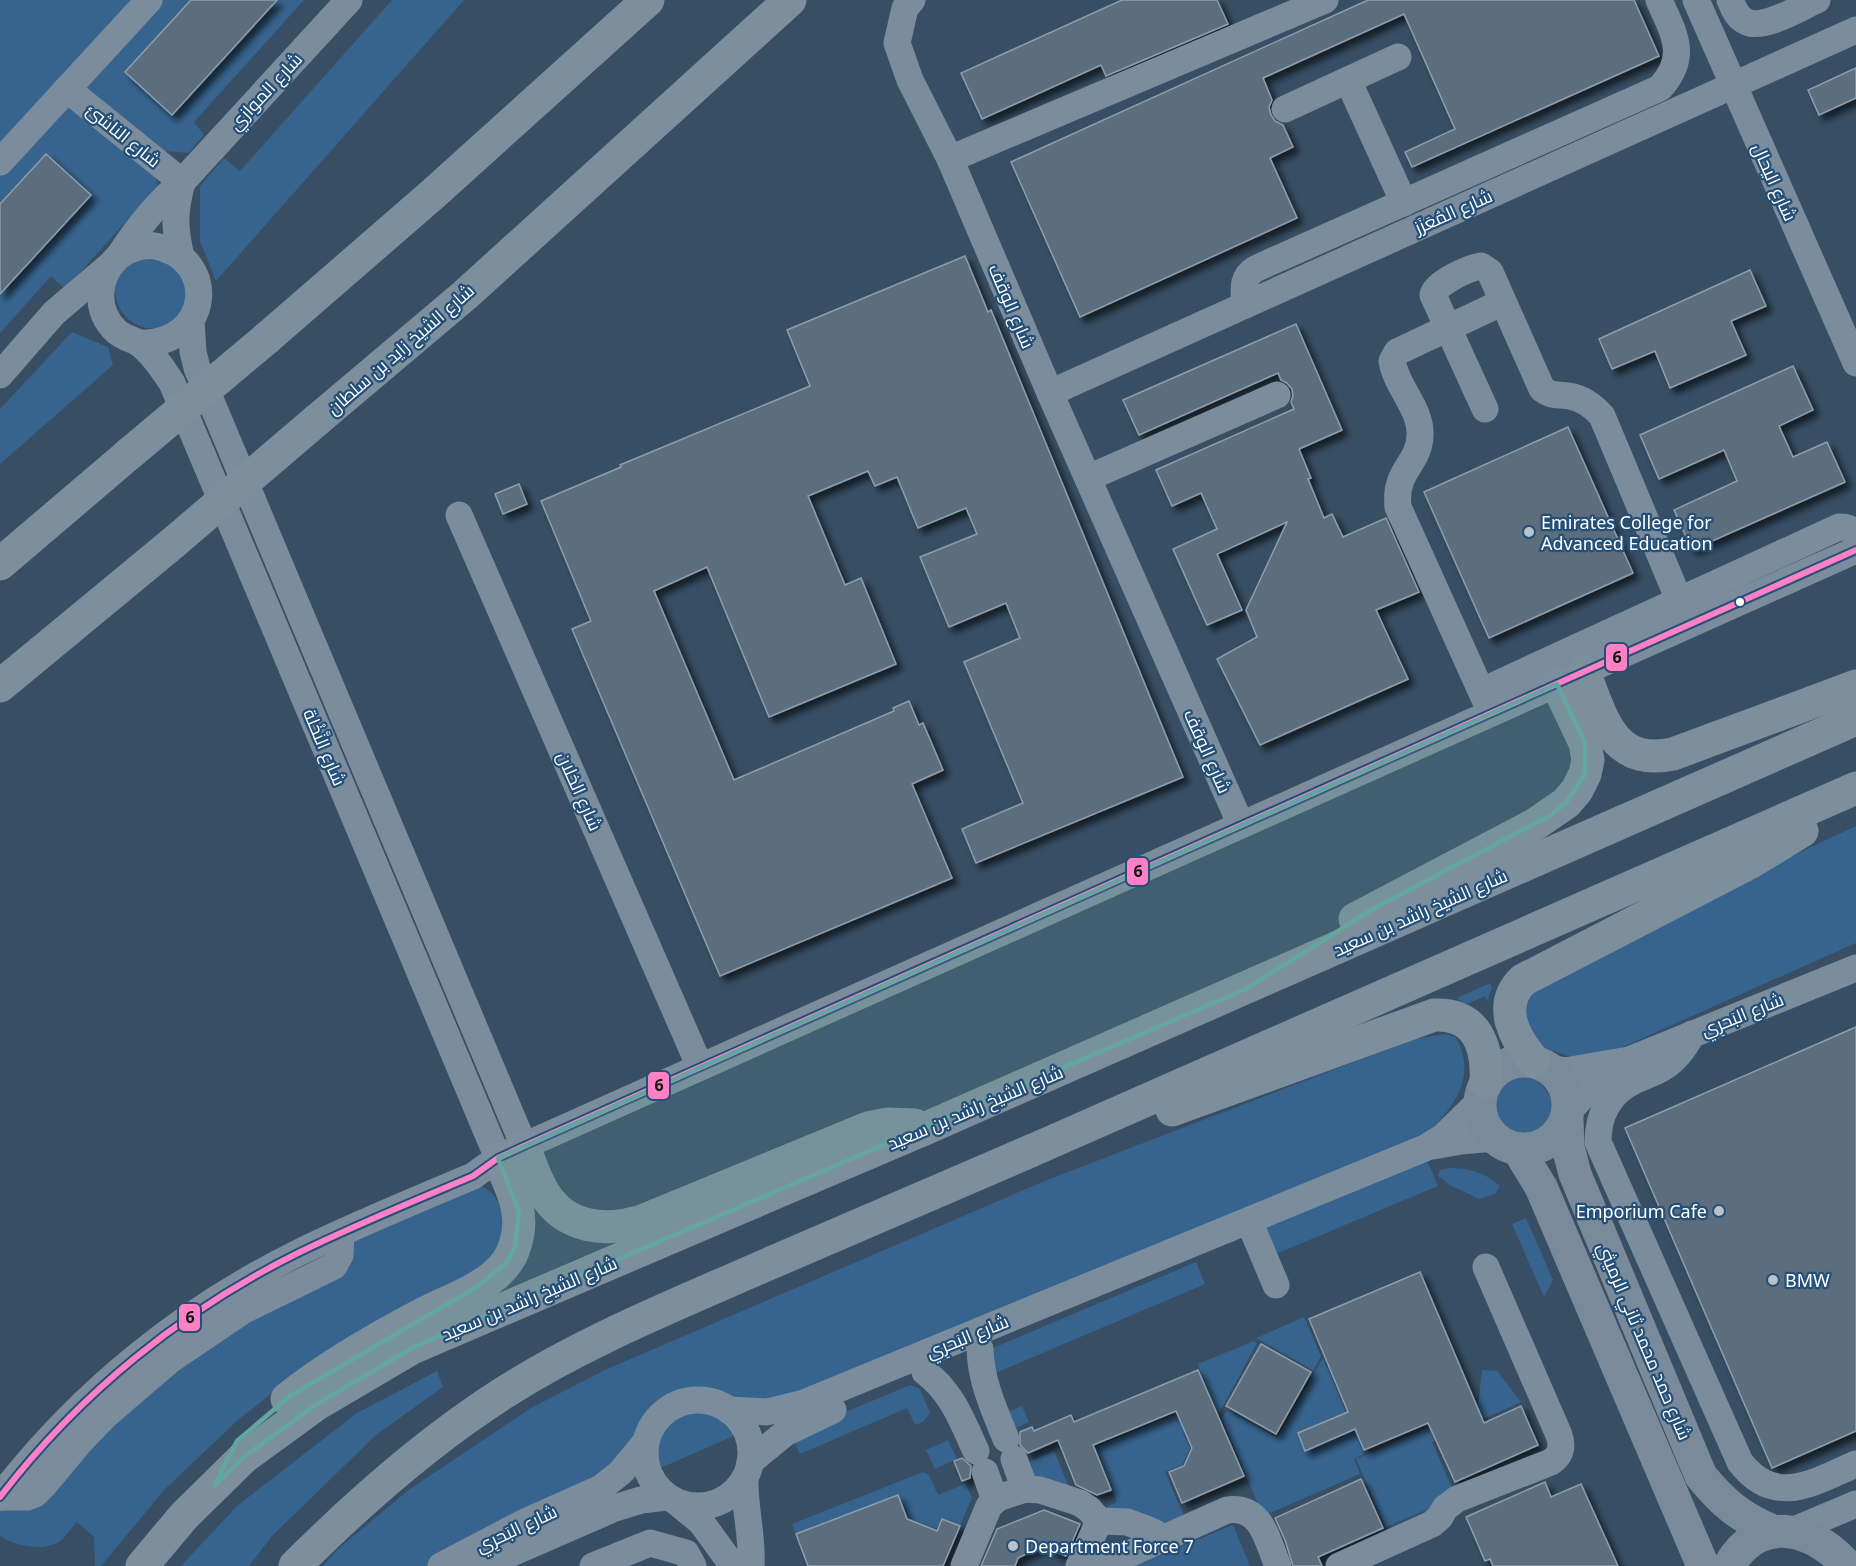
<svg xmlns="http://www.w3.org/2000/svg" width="1856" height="1566" font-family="'Noto Sans',Cairo,sans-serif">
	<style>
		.green { fill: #37648e; fill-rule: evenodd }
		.building { fill: #5b6d7e; stroke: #8e9dab; stroke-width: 1.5; filter: url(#shadow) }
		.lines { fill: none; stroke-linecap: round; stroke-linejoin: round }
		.minor { stroke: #7b8c9c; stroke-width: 27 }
		.major { stroke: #7a8a9a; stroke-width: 33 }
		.highway { stroke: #7d8e9c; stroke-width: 33 }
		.highway-bridge { stroke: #7d8e9c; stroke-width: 33 }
		.bus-1-casing { stroke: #234f78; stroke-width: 10 }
		.bus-1 { stroke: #ff80c5; stroke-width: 6 }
		.marked { fill: #63a6a1; fill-opacity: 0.2; stroke: #63a6a1; stroke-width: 4.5; stroke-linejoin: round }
		.poi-dot { fill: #b9c1c9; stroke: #234f78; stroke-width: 2 }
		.bus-dot { fill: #fff; stroke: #234f78; stroke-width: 2 }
		.labels { text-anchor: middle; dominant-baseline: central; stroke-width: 4.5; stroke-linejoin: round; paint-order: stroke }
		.street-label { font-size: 18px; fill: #fff; stroke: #234f78 }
		.poi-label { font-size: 18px; fill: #fff; stroke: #234f78; text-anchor: start }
		.line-badge { stroke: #234f78; stroke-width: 2 }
		.pale-badge-label { font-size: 16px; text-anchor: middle; font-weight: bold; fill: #111 }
	</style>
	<defs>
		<filter id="shadow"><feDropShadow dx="5.5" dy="5.5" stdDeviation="3" flood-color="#0009"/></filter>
	</defs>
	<rect width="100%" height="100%" fill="#374e64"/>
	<g class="green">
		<polygon points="0,0 304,0 194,122 204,135 188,153 165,151 152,166 158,186 65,289 51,276 0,333"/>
		<polygon points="392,0 464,0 216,281 200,241 200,186 224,158 240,171"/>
		<path d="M158,250l36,42 -22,33c-8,2 -16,4 -24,3 -22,-2 -39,-28 -31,-49 2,-6 21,-25 27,-27 3,-2 10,-2 14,-2z"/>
		<polygon points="72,332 108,347 113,365 0,464 0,409"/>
		<polygon points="1856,826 1856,943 1609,1053 1578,1059 1544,1048 1521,1031 1517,1006 1531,989 1728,886"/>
		<polygon points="1490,983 1492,987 1487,1001 1485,996 1465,1005 1457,998"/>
		<path d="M1446,1034l10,4c21,38 -1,67 -27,94l-883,386 -92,48h-131l16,-18 71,-59 121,-81 74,-38 442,-190 367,-141z"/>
		<circle cx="1519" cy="1109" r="33"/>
		<polygon points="1426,1158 1438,1186 1269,1257 1258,1228"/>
		<path d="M1448,1168c21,0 36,4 52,18l-5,8 -16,5 -29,-14 -12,-9 2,-6z"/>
		<path d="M481,1185l12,9 9,14v32l-17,30 -208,119 -39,31 -74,70 -63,76h-6l-1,-29 -17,-15c-6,6 -13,18 -20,21 -17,8 -42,3 -57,-7v-28l111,-88 239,-178z"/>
		<polygon points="1526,1218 1553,1280 1544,1297 1512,1224"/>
		<polygon points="1196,1262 1205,1284 986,1377 986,1351"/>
		<polygon points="1304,1317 1321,1356 1313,1371 1256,1338"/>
		<polygon points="1254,1341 1257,1343 1218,1415 1198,1364"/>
		<polygon points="1323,1358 1364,1454 1354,1459 1360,1474 1263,1516 1222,1418 1227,1410 1277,1438"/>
		<polygon points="1482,1370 1497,1371 1521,1402 1432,1442 1456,1497 1386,1527 1356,1459 1478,1406"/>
		<polygon points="437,1371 443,1387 376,1435 272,1536 249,1566 181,1566 237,1506 357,1413"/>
		<polygon points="910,1385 920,1389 930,1413 923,1422 915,1425 907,1408 800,1454 791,1435"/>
		<polygon points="1210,1399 1217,1417 1183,1432 1190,1448 1182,1465 1165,1472 1185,1518 1154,1532 1100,1510 1117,1502 1094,1448"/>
		<polygon points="1022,1406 1029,1422 1010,1430 1003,1414"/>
		<polygon points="948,1440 957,1459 935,1469 926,1450"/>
		<polygon points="1054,1451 1074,1499 1015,1468"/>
		<path d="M923,1472l6,3 9,20 27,-11 7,13 -12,29 -18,-7 -7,11 -86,36 -18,-46 -35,14 -4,-10zM898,1495l14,38 -52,21z"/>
		<polygon points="1233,1525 1250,1566 1134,1566"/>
	</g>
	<g class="building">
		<polygon points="191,0 277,0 172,115 125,72"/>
		<polygon points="1122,0 1217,0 1228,24 1106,76 1101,65 982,119 961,73"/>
		<polygon points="1368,0 1634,0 1659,56 1412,167 1405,152 1455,129 1404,14 1263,78 1272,100 1269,107 1271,115 1275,121 1283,125 1293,147 1270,158 1297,218 1080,317 1011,162"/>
		<polygon points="1856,68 1856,98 1819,115 1808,90"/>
		<polygon points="46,154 91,195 0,294 0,204"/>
		<polygon points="965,256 988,312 991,310 1183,777 976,863 962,829 1023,803 964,662 1020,638 1006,603 949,627 920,557 977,534 966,508 918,528 897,477 875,486 868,471 808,496 845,585 861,578 896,664 769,717 707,567 654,591 734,780 894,711 893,708 909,701 919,725 923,723 943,770 912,784 952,878 720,976 572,629 591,621 541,501 621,467 620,465 810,386 787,330"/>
		<polygon points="1750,270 1766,306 1731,321 1746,355 1670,388 1655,351 1612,369 1599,339"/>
		<polygon points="1296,324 1342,430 1299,449 1311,478 1308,479 1324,518 1332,514 1343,537 1386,518 1419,592 1376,610 1408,679 1260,745 1217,659 1257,637 1246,610 1287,522 1217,554 1242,610 1207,625 1173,549 1217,529 1201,493 1172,506 1156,470 1294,409 1291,402 1293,396 1292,389 1287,383 1281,380 1278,373 1139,435 1123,400"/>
		<polygon points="1793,366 1813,410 1779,426 1793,457 1827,442 1845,482 1692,550 1674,510 1737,481 1724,450 1659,479 1640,435"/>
		<polygon points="1568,427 1633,573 1489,638 1424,492"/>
		<polygon points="519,484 527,504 503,514 495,494"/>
		<polygon points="1856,1027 1856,1431 1772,1468 1625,1128"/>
		<polygon points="1420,1272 1484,1423 1521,1406 1538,1445 1455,1482 1428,1423 1364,1450 1355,1429 1305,1451 1298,1433 1348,1412 1309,1319"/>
		<polygon points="1261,1344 1311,1372 1276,1434 1226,1406"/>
		<polygon points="1198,1370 1244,1476 1182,1503 1169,1472 1184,1466 1192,1448 1176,1411 1093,1445 1111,1490 1097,1495 1076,1485 1058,1440 1028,1453 1020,1445 1020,1432 1022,1431 1032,1427 1034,1431 1071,1415 1074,1422"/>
		<polygon points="962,1458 971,1466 970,1478 962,1481 954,1461"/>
		<polygon points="1361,1479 1383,1528 1318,1557 1322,1566 1293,1566 1285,1540 1275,1518"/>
		<polygon points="1545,1482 1551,1497 1581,1484 1618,1566 1493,1566 1490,1559 1485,1561 1466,1517"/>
		<polygon points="898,1495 907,1519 937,1531 942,1519 960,1526 943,1566 808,1566 796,1534"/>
		<polygon points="1044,1510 1080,1524 1066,1556 1042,1546 1018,1558 1015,1566 981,1566 997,1529"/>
	</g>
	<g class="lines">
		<g class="minor">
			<polyline points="912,0 905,8 897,43 910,80 950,159 1050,393 1241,825"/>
			<polyline points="1696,0 1856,363"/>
			<path d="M1730,0c4,9 7,18 17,22 17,8 54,-15 70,-22"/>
			<polyline points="1348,80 1404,203"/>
			<polyline points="67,89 182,182"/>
			<polyline points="1285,109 1398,57"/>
			<polyline points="950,159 1325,0"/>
			<polyline points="0,162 149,0"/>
			<path d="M119,256c18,-28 37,-52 63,-74l167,-182"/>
			<path d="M181,257c-7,-31 -7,-45 1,-75"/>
			<path d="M1245,305c-1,-15 -4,-27 10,-36l405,-181c29,-32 14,-54 -1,-88"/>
			<polyline points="191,320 193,352 197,368 524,1146"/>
			<path d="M138,343c73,4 82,-85 17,-97 -13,-2 -29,4 -38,12 -21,20 -22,53 -1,73 7,7 17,8 24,13 13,10 23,25 32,39l326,775"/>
			<polyline points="0,375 54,313 108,267"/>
			<polyline points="1050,393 1856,30"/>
			<path d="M1485,409l-52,-114c2,-12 36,-27 48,-29l9,6 52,117c10,8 16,5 27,7 14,2 24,10 33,20l77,184"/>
			<polyline points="1088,478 1277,395"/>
			<polyline points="459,515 700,1067"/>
			<path d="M1482,691l357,-164c8,0 12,1 17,8"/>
			<path d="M1491,713l-93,-206c-4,-38 21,-42 22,-71 2,-27 -24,-49 -28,-75l5,-9 106,-50"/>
			<path d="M1692,1034c-7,13 -15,25 -28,33 -9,6 -20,9 -30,14 -25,12 -36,34 -36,61l142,320c35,46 74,20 116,2"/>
			<polyline points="1549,1068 1565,1071 1629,1060 1856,968"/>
			<polyline points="1568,1112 1593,1085 1620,1066"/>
			<polyline points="1433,1146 1461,1141 1494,1138"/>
			<polyline points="1249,1221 1276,1285"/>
			<path d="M980,1349c1,33 14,60 26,90"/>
			<path d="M925,1372c27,20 37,49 51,79"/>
			<circle cx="698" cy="1453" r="53"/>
			<polyline points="728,1410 767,1412 804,1403 1425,1148 1443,1137 1479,1102"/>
			<polyline points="1014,1459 1025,1489"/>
			<polyline points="750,1462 785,1433 833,1410"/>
			<polyline points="985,1472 995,1500"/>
			<path d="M745,1478c-1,30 8,58 6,88"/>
			<path d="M0,1497c79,-103 181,-186 298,-244 57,-28 116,-52 175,-77l25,-18 26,-12 1332,-596"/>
			<polyline points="0,1497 27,1497 35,1494 44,1485 79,1443 106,1415 170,1360 244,1310 334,1266 340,1255 341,1233"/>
			<polyline points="679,1504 701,1522 733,1566"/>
			<polyline points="1792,1531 1856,1504"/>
			<polyline points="441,1566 525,1522 601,1488 620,1473 645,1443"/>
			<polyline points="482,1566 615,1508 641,1500 667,1497"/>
			<polyline points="593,1566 650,1543 686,1553 693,1566"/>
			<polyline points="964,1566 989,1506 998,1498 1025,1489 1040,1490 1080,1503 1089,1509 1099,1521 1127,1522 1149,1530 1165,1538"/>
			<polyline points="1079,1566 1099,1521"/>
			<path d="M1102,1566l125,-56c35,-5 40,30 51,56"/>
			<path d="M1339,1566l93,-42 8,-7 5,-9 12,-9 94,-37c10,-7 12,-15 8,-27l-73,-168"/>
		</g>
		<g class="major">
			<circle cx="1524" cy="1105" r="44"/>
			<path d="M1567,1119l1,28 7,27 126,302c22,27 40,42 72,55"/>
			<polyline points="1518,1149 1541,1187 1703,1566"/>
			<path d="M1729,1566c29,-52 84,-40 118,0"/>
		</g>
		<g class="highway">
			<polyline points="267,338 433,194 648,0"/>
			<polyline points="317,420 465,295 790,0"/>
			<polyline points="0,564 129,454"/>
			<path d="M1584,672c18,45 28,95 89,82l183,-68"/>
			<polyline points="0,686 173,543"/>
			<polyline points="1355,919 1534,825 1566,803 1577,790 1585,774 1588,760 1585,743 1557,684"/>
			<path d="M1534,1061c-20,-23 -37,-56 -11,-81l228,-118 51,-31"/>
			<path d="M1172,1110l262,-95c43,-2 54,31 52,68"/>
			<path d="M524,1146c6,16 11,33 20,47 22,36 62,39 98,28l226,-93 20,-4 27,1"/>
			<path d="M287,1399c40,-32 90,-61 136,-85 23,-12 52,-22 72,-39 9,-8 17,-18 20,-30 11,-32 -4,-58 -17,-87"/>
			<polyline points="142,1566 184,1516 244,1457 317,1404 412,1348 929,1127 1856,719"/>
			<path d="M295,1566c65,-65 133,-125 210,-174 77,-49 161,-83 245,-120 95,-40 189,-81 283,-122 274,-121 549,-241 823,-362"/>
		</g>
		<g class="highway-bridge">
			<polyline points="129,454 267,338"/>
			<polyline points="173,543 317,420"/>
		</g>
		<defs>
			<path id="bus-1" d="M0,1497c79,-103 181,-186 298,-244 57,-28 116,-52 175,-77l25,-18 26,-12 1332,-596"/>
		</defs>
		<use href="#bus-1" class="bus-1-casing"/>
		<use href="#bus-1" class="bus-1"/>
	</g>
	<path class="marked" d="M1557,684l28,59v31l-19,29 -15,12 -178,94 -127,80 -834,359 -95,56 -73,53 -30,29 23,-45 53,-45 188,-110 28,-23 9,-16 4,-35 -21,-54z"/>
	<g class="poi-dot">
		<circle cx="1529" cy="532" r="6"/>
		<circle cx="1719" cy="1211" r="6"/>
		<circle cx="1773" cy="1280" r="6"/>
		<circle cx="1013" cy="1546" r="6"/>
	</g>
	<circle class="bus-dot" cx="1740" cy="602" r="5"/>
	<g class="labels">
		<g class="street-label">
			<text transform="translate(265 91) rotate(-47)">شارع الموازي</text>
			<text transform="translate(124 135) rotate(39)">شارع الناشئ</text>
			<text transform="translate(1775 182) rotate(66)">شارع اليحال</text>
			<text transform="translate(1453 211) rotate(-24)">شارع المُعَزَز</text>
			<text transform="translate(1012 306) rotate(67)">شارع الوقف</text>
			<text transform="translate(400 349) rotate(-41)">شارع الشيخ زايد بن سلطان</text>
			<text transform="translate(325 747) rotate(67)">شارع النَّخْلة</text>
			<text transform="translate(1208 751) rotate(66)">شارع الوقف</text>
			<text transform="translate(580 791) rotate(66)">شارع الخلان</text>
			<text transform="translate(1420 912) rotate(-24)">شارع الشيخ راشد بن سعيد</text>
			<text transform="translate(1742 1014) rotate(-22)">شارع البَحرِي</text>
			<text transform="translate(975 1107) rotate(-23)">شارع الشيخ راشد بن سعيد</text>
			<text transform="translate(529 1298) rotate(-23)">شارع الشيخ راشد بن سعيد</text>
			<text transform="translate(967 1336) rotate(-22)">شارع البَحرِي</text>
			<text transform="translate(1645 1341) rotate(67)">شارع حمد محمد ثاني الرميثي</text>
			<text transform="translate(516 1528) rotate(-25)">شارع البَحرِي</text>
		</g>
		<g class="poi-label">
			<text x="1541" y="522">Emirates College for<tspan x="1541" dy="21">Advanced Education</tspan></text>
			<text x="1707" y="1211" text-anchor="end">Emporium Cafe</text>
			<text x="1785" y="1280">BMW</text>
			<text x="1025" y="1546">Department Force 7</text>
		</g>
	</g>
	<g class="line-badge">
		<rect x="1605" y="643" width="23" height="29" rx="6" fill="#ff80c5"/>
		<rect x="1126" y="857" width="23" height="29" rx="6" fill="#ff80c5"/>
		<rect x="647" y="1071" width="23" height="29" rx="6" fill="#ff80c5"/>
		<rect x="178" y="1303" width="23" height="29" rx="6" fill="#ff80c5"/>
	</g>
	<g class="pale-badge-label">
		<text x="1617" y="663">6</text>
		<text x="1138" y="877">6</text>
		<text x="659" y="1091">6</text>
		<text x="190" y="1323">6</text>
	</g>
</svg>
